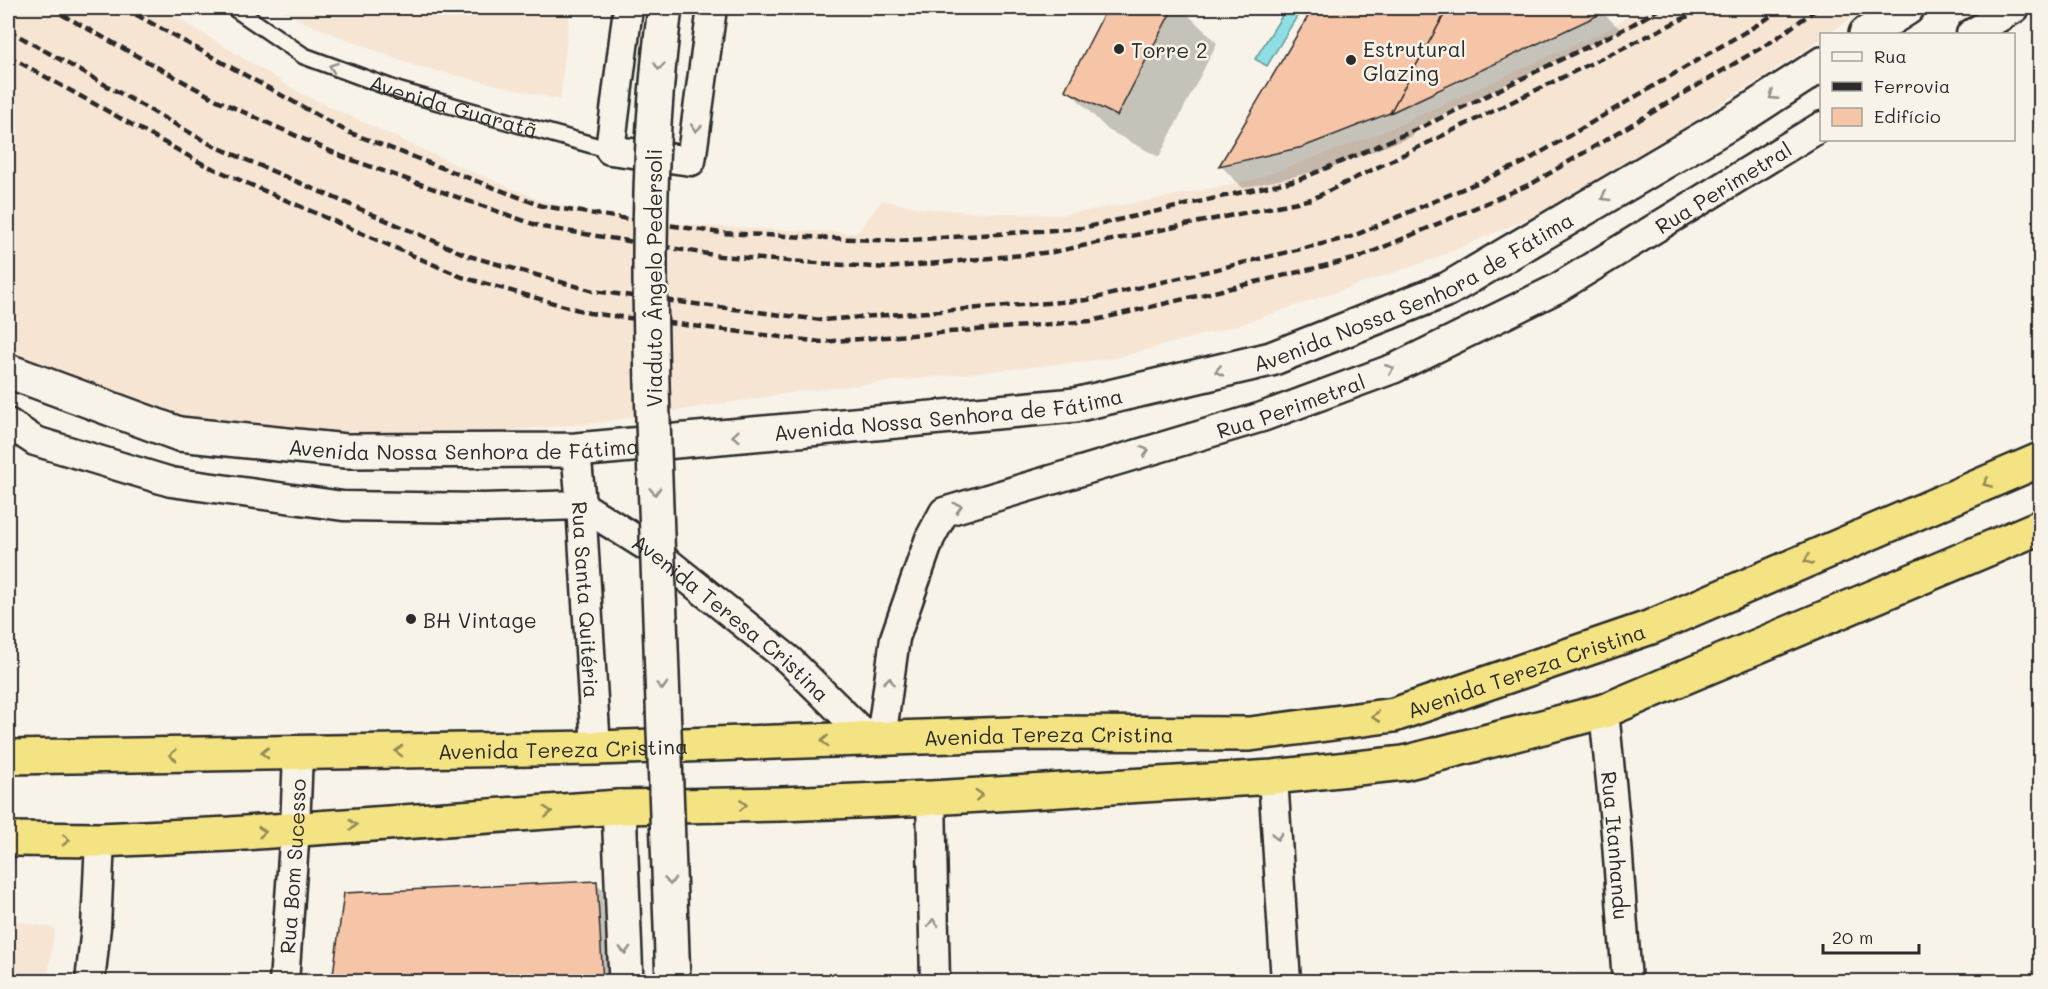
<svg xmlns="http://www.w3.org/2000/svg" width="2048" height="989" font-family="Mali,sans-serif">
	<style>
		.built { fill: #f7e5d4 }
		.water { fill: #8edfe5; stroke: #66979b; stroke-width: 1.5 }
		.shadow { fill: #0003 }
		.building { fill: #f6c4a6; stroke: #2b2b2b; stroke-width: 1.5 }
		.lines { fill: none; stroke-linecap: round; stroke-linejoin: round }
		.lane-casing { stroke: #2b2b2b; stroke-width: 20 }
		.street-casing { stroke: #2b2b2b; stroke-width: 33 }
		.secondary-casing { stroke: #2b2b2b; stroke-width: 38 }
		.highway-casing { stroke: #2b2b2b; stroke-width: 38 }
		.lane { stroke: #f7f3e8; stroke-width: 15 }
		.street { stroke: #f7f3e8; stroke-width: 28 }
		.secondary { stroke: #f7f3e8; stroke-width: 33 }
		.highway { stroke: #f4e382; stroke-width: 33 }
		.rail { stroke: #2b2b2b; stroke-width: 4.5; stroke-dasharray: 9 4.5; stroke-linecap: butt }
		.secondary-bridge-casing { stroke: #2b2b2b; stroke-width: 38; stroke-linecap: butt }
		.secondary-bridge { stroke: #f7f3e8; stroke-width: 33 }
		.oneway { stroke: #918f8a }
		.oneway2 { stroke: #908756 }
		.poi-dot { fill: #2b2b2b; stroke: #f7f3e8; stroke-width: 2 }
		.labels { text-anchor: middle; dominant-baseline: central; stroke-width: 5; stroke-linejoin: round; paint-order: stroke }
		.poi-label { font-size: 21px; fill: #2b2b2b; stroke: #f7f3e8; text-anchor: start }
		.street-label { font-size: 21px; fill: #2b2b2b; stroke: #f7f3e8 }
	</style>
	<rect width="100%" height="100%" fill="#f7f3e8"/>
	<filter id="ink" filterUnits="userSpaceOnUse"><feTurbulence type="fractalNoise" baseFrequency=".0167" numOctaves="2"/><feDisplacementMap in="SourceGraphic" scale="12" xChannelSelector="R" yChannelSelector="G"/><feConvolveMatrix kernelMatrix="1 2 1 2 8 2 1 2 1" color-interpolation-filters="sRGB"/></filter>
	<g filter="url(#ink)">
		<g class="built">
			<polygon points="8,8 162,8 302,94 461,167 542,201 595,213 702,226 857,233 882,200 920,208 972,212 1059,215 1152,200 1256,179 1378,134 1609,29 1640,8 1867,8 1828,34 1822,34 1821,39 1800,54 1648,150 1531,217 1434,259 1236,326 1115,358 803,391 596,423 403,440 288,439 124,407 34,370 8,354"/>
			<polygon points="280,8 570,8 560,100 412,65 303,22"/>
			<polygon points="8,920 55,928 47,981 8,981"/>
		</g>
		<polygon class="water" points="1268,8 1302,8 1267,66 1255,59 1282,16"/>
		<g class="shadow">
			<polygon points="1109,8 1181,8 1217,43 1159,157 1108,130 1067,89"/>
			<polygon points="1315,8 1594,8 1602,12 1438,89 1438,92 1603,13 1621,30 1418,126 1413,136 1326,169 1243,188 1221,166"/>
			<polygon points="596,883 614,900 619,982 334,982"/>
		</g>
		<g class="building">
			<polygon points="1107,8 1173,8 1117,116 1065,90"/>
			<polygon points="1313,8 1448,8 1390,113 1303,147 1219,166"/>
			<polygon points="1448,8 1597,8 1605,12 1390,113"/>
			<polygon points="597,881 603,982 332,982 344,893"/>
		</g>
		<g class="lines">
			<defs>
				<g id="lane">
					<path id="s1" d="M234,8l70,48 96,35 210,59"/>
				</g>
				<g id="street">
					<polyline points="628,8 610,150 691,161 712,8"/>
					<polyline points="1971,34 2015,8"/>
					<polyline points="8,423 35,441 171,482 343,506 484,508 581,505"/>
					<path id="s2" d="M576,450l5,55 15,243"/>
					<path id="s3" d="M581,505l70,44 138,111 81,80"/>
					<path id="s4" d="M1604,711l13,132 10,139"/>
					<path id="s5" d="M881,739l14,-101 35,-100 14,-26 318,-95 133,-49 161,-79 266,-163"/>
					<polyline points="1273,777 1286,982"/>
					<polyline points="931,798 935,982"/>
					<polyline points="90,982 96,927 100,840"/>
					<path id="s6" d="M284,982l11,-153 3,-76"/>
				</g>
				<g id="secondary">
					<polyline points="1866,34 1907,8"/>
					<path id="s7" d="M8,371l171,63 167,17 230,-1 499,-45 196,-46 177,-70 297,-175 77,-50"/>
					<polyline points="619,807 626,982"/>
				</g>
				<g id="highway">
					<path id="s8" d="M8,757l588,-9 446,-15 208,1 144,-19 257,-88 389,-167"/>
					<polyline points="8,839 100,840 230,834 619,807 781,804 931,798 1273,777 1404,763 1604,711 2040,527"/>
				</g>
			</defs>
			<use href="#lane" class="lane-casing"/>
			<use href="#street" class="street-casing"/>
			<use href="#secondary" class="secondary-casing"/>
			<use href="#highway" class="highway-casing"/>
			<use href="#lane" class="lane"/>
			<use href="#street" class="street"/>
			<use href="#secondary" class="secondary"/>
			<use href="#highway" class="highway"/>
			<g class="rail">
				<polyline points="50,8 217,100 341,156 542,227 720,256 886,268 1053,252 1312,199 1705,8"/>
				<polyline points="124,8 348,132 542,206 721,233 896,241 1082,228 1301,179 1424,126 1628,27 1661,8"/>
				<polyline points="8,30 212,145 469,256 593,291 821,320 1087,300 1351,237 1523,163 1762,22 1782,8"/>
				<polyline points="8,56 203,164 462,277 589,313 821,342 1091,321 1358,258 1533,183 1774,40 1818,8"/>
			</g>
			<defs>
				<path id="secondary-bridge" d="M665,8c-22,165 -15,332 -9,499 6,158 12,316 17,475"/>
			</defs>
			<use href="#secondary-bridge" class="secondary-bridge-casing"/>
			<use href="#secondary-bridge" class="secondary-bridge"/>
		</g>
		<defs><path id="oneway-chevron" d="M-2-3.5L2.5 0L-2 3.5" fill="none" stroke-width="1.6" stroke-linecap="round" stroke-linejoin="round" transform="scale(1.5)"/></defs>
		<g class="oneway">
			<use href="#oneway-chevron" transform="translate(659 66) rotate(95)"/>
			<use href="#oneway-chevron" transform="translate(333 67) rotate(-160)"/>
			<use href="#oneway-chevron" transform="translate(1773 96) rotate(147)"/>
			<use href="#oneway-chevron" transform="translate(696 128) rotate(98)"/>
			<use href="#oneway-chevron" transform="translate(1605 197) rotate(150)"/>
			<use href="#oneway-chevron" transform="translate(1390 369) rotate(-22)"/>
			<use href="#oneway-chevron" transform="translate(1219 371) rotate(167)"/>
			<use href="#oneway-chevron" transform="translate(736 436) rotate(175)"/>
			<use href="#oneway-chevron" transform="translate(1145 451) rotate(-16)"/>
			<use href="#oneway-chevron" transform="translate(655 491) rotate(88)"/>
			<use href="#oneway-chevron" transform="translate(958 507) rotate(-17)"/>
			<use href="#oneway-chevron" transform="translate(889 681) rotate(-82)"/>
			<use href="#oneway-chevron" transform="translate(662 686) rotate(88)"/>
			<use href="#oneway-chevron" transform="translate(1277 836) rotate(86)"/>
			<use href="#oneway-chevron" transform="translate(670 881) rotate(88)"/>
			<use href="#oneway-chevron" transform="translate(933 923) rotate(-91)"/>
			<use href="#oneway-chevron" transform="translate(625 950) rotate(88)"/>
		</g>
		<g class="oneway2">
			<use href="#oneway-chevron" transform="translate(1987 483) rotate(157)"/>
			<use href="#oneway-chevron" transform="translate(1808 560) rotate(157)"/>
			<use href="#oneway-chevron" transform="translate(1376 717) rotate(172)"/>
			<use href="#oneway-chevron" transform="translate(825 741) rotate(178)"/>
			<use href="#oneway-chevron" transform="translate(399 751) rotate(179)"/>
			<use href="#oneway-chevron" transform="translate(265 753) rotate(179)"/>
			<use href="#oneway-chevron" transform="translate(173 755) rotate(179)"/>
			<use href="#oneway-chevron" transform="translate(979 795) rotate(-3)"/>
			<use href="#oneway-chevron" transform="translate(743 805) rotate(-1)"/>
			<use href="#oneway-chevron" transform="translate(548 812) rotate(-4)"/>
			<use href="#oneway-chevron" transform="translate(353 825) rotate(-4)"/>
			<use href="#oneway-chevron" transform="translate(262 832) rotate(-5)"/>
			<use href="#oneway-chevron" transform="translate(66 840) rotate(1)"/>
		</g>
	</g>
	<g class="poi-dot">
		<circle cx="1119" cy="49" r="6"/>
		<circle cx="1351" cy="60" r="6"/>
		<circle cx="411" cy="619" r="6"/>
	</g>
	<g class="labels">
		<g class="poi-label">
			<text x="1363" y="48">Estrutural<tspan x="1363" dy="24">Glazing</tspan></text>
			<text x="1131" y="49">Torre 2</text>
			<text x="423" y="619">BH Vintage</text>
		</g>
		<g class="street-label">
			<text stroke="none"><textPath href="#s1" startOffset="243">Avenida Guaratã</textPath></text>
			<text stroke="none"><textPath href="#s5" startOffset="1086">Rua Perimetral</textPath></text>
			<text transform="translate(653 278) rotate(-90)">Viaduto Ângelo Pedersoli</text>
			<text stroke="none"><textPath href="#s7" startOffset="1440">Avenida Nossa Senhora de Fátima</textPath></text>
			<text stroke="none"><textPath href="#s5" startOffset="600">Rua Perimetral</textPath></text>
			<text stroke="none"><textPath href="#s7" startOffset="954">Avenida Nossa Senhora de Fátima</textPath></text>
			<text stroke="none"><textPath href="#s7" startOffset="468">Avenida Nossa Senhora de Fátima</textPath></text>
			<text stroke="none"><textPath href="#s2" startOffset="150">Rua Santa Quitéria</textPath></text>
			<text stroke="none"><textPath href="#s3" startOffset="188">Avenida Teresa Cristina</textPath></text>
			<text stroke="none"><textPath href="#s8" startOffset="1527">Avenida Tereza Cristina</textPath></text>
			<text stroke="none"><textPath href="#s8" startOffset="1041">Avenida Tereza Cristina</textPath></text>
			<text stroke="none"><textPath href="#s8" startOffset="555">Avenida Tereza Cristina</textPath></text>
			<text stroke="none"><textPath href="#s4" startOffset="135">Rua Itanhandu</textPath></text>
			<text stroke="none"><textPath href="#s6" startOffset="116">Rua Bom Sucesso</textPath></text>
		</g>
	</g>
	<rect width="2048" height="989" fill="none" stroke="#f7f3e8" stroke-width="30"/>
	<rect x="15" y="15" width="2018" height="959" fill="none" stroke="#2b2b2b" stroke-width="2" filter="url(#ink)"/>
	<rect x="1820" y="33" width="195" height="108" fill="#f7f3e8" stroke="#a5a39c" stroke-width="1.5"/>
	<rect x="1832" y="52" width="30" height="9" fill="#f7f3e8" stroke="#a5a39c" stroke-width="1.5"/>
	<text x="1874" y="63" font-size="18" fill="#2b2b2b">Rua</text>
	<rect x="1832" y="82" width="30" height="9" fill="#2b2b2b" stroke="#a5a39c" stroke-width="1.5"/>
	<text x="1874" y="93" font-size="18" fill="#2b2b2b">Ferrovia</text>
	<rect x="1832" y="108" width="30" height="18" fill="#f6c4a6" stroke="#a5a39c" stroke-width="1.5"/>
	<text x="1874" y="123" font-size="18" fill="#2b2b2b">Edifício</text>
	<path d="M1823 944v9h96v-9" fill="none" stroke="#2b2b2b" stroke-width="3"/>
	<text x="1832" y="944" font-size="18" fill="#2b2b2b" stroke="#f7f3e8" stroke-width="4.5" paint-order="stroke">20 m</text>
</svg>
